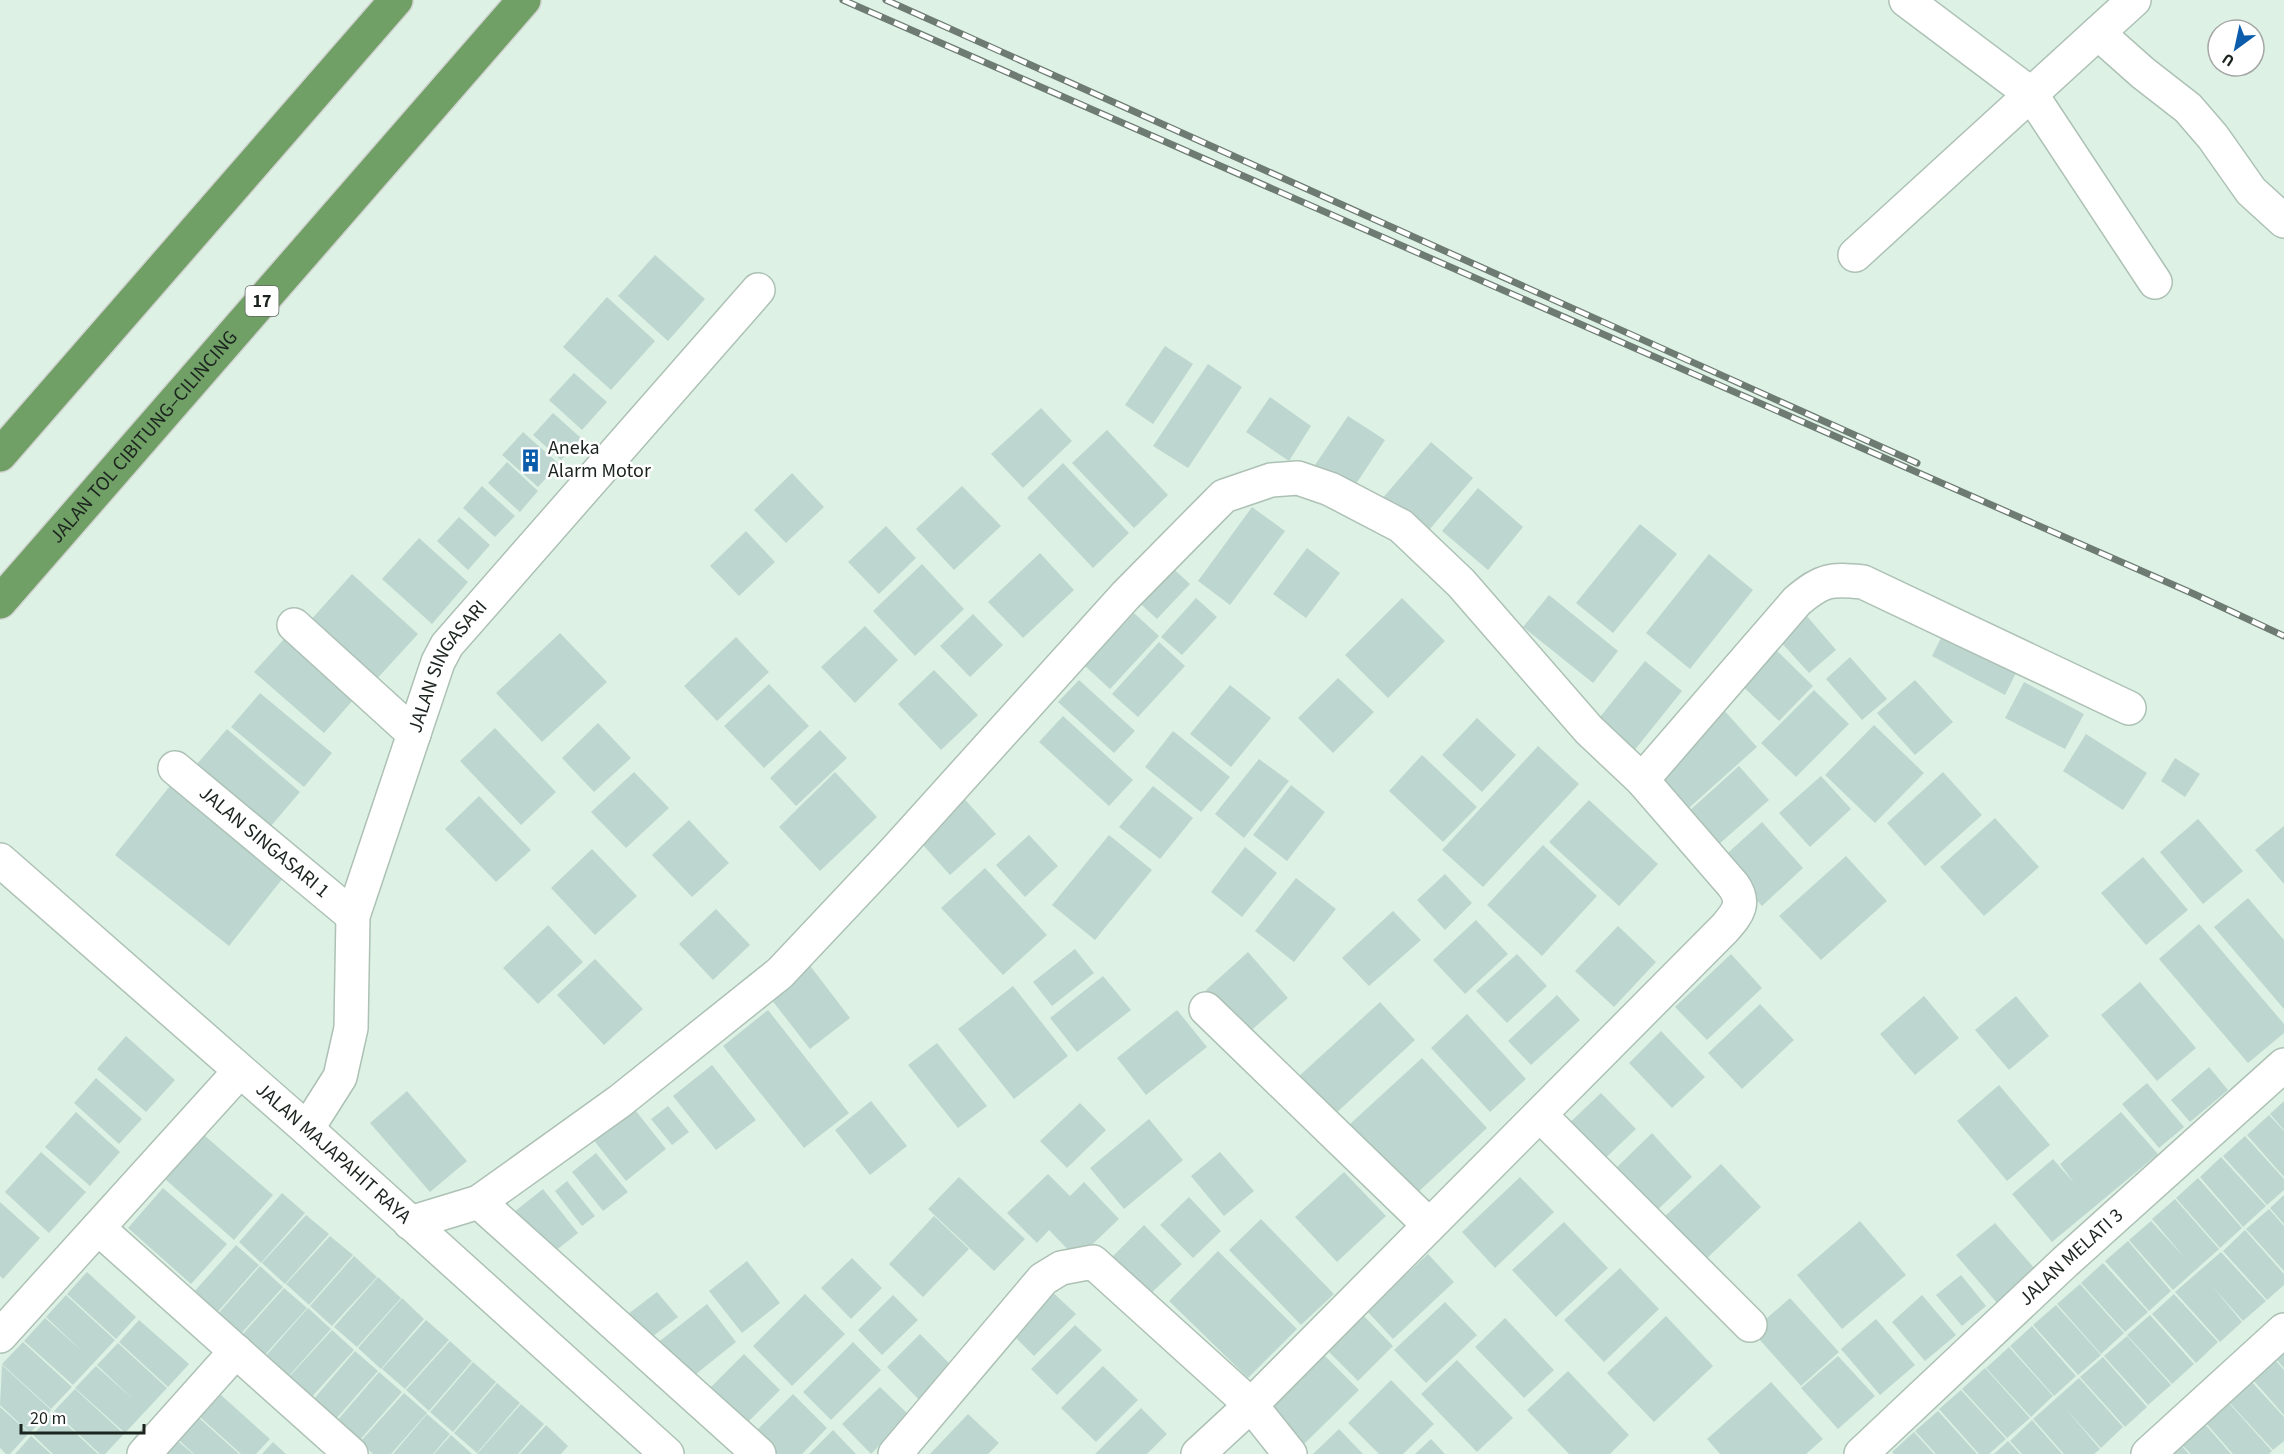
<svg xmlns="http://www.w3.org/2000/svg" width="2284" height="1454" font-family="'Source Sans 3',sans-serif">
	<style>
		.building { fill: #bdd7d0 }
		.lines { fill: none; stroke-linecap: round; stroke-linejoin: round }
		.street-casing { stroke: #adc1b5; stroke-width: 36 }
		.highway-casing { stroke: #d2d3d2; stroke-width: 36 }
		.street { stroke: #fff; stroke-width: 33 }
		.highway { stroke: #70a065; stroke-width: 33 }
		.rail-casing { stroke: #6e7b73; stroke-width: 7 }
		.rail { stroke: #fff; stroke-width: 4.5; stroke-dasharray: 14; stroke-linecap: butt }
		.labels { text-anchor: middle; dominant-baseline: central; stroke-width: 5; stroke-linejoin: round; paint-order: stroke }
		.shield { fill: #fff; stroke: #606662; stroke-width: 1.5 }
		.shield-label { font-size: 18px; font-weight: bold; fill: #1c241f }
		.street-label { font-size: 20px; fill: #1c241f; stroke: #fff }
		.poi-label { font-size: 20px; fill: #1c241f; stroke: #fff; text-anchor: start }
	</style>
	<rect width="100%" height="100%" fill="#ddf2e5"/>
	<g class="building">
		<polygon points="655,255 705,299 668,341 618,296"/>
		<polygon points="607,297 655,341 611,390 563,347"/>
		<polygon points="1165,346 1193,364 1153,424 1125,405"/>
		<polygon points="1208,364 1242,387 1188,468 1153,446"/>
		<polygon points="574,373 607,402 582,430 549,400"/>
		<polygon points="1270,397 1311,426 1289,461 1246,432"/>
		<polygon points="1041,408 1072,441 1023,488 991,454"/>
		<polygon points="553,413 581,438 561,460 533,435"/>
		<polygon points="1348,416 1385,440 1350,493 1313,468"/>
		<polygon points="1107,430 1168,495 1134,528 1072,463"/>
		<polygon points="523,432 559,464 538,487 502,455"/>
		<polygon points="1431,442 1473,478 1424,536 1381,500"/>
		<polygon points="507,462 538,491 520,512 488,483"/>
		<polygon points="1063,463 1129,533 1093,568 1027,498"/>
		<polygon points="792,473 824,507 786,543 754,510"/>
		<polygon points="482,486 515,516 495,537 463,508"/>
		<polygon points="962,486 1001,526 954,570 916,529"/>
		<polygon points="1478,488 1523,527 1488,570 1442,531"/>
		<polygon points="1252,507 1285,531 1230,605 1198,581"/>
		<polygon points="459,517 490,545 468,570 437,541"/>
		<polygon points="1640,524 1677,554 1613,633 1576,603"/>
		<polygon points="886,526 916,558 879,594 848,562"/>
		<polygon points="746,531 775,562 739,596 710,566"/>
		<polygon points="419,538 468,582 432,624 382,579"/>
		<polygon points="1307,548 1340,573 1306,618 1273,594"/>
		<polygon points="1040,553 1074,590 1023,638 988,602"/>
		<polygon points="1709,554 1753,590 1690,669 1646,633"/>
		<polygon points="1165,561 1190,584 1157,619 1132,596"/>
		<polygon points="922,564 964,609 915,656 873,611"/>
		<polygon points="352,574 418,634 374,682 309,622"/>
		<polygon points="1549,595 1618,651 1593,683 1523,627"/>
		<polygon points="1196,598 1217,617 1182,655 1161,637"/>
		<polygon points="1402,598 1445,641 1388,698 1345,655"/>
		<polygon points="1134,613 1159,636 1110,689 1085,666"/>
		<polygon points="973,614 1003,645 970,677 940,646"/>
		<polygon points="1806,615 1836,650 1809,673 1778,639"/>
		<polygon points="865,626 898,660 855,703 821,667"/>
		<polygon points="1947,626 2020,665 2005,695 1932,656"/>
		<polygon points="560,633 607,682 542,742 496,693"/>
		<polygon points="736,637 769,672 717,721 684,686"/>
		<polygon points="285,638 354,699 324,733 254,672"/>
		<polygon points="1159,642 1185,666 1138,717 1112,694"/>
		<polygon points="1768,642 1813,686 1779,721 1733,677"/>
		<polygon points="1850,657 1887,699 1862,720 1826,679"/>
		<polygon points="1645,661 1682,691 1629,757 1592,727"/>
		<polygon points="934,670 978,715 941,750 898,704"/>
		<polygon points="1338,678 1374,712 1333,753 1298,718"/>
		<polygon points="1079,680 1135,731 1114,753 1058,702"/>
		<polygon points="1915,680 1953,722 1915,755 1877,713"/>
		<polygon points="2024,682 2084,714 2065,749 2005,718"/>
		<polygon points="769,684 809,726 764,768 724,726"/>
		<polygon points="1230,685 1271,718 1231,767 1190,734"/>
		<polygon points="1814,690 1849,724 1796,777 1761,743"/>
		<polygon points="260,693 332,753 304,787 231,727"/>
		<polygon points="1723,709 1757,747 1681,815 1647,777"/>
		<polygon points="1063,716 1133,780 1109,806 1039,742"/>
		<polygon points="1477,718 1516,755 1482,792 1442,755"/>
		<polygon points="598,723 631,758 594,792 562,758"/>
		<polygon points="1874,725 1924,773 1875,823 1825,775"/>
		<polygon points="495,728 556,792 521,825 460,761"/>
		<polygon points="227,729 300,792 271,826 197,764"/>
		<polygon points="820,730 847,758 796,806 770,778"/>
		<polygon points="1173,731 1230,777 1201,812 1145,767"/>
		<polygon points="2086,734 2147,773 2123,810 2063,771"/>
		<polygon points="1538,746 1579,784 1483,887 1442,850"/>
		<polygon points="1422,755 1477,807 1443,842 1389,791"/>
		<polygon points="2175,758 2200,774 2185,797 2161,781"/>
		<polygon points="1259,759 1289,781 1244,838 1215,814"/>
		<polygon points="1739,766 1769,800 1718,845 1688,812"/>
		<polygon points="634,772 669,808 626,848 591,812"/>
		<polygon points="835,772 877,817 820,871 779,827"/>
		<polygon points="1943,772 1982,815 1925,866 1887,823"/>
		<polygon points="1821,776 1851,809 1810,847 1779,813"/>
		<polygon points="173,782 287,873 229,946 115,855"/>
		<polygon points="1291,785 1325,812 1287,861 1253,835"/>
		<polygon points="1153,786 1193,818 1160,859 1119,827"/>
		<polygon points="960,794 996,834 950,875 914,835"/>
		<polygon points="479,796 531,850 496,882 445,829"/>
		<polygon points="1589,800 1658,864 1619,906 1549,842"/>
		<polygon points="1995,818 2039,867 1984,916 1940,867"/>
		<polygon points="2198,819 2243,871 2203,904 2160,852"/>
		<polygon points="689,820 729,863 692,897 652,855"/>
		<polygon points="1762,822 1803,868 1762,906 1720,860"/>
		<polygon points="2284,826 2284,884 2255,850"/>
		<polygon points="1029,835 1058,866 1025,897 996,865"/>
		<polygon points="1109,835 1152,870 1095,940 1052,905"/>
		<polygon points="1543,845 1597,896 1542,956 1487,905"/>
		<polygon points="1245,847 1277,873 1242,917 1211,892"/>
		<polygon points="592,849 637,896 595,935 551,888"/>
		<polygon points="1846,856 1887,901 1821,960 1779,916"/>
		<polygon points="2143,857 2188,910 2146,945 2101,893"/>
		<polygon points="985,868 1047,935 1003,975 941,908"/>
		<polygon points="1445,874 1472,903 1445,930 1417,900"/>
		<polygon points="1296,878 1336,909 1294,962 1255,931"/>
		<polygon points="2248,898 2284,940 2284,1009 2214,927"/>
		<polygon points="716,909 750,945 713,980 679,944"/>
		<polygon points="1393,911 1421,940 1369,986 1342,958"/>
		<polygon points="1476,920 1508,954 1465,994 1433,960"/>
		<polygon points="2199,924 2284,1024 2284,1033 2248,1063 2159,959"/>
		<polygon points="548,925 583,962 538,1004 503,968"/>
		<polygon points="1618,926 1656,962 1614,1007 1575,971"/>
		<polygon points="1075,949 1094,973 1052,1006 1033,982"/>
		<polygon points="1248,952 1288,998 1246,1035 1206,990"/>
		<polygon points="1517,954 1547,986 1507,1023 1476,991"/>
		<polygon points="1731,954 1762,988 1707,1040 1675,1007"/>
		<polygon points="595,959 643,1009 604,1045 557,995"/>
		<polygon points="808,963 850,1018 810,1049 767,994"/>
		<polygon points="1103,976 1131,1010 1077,1052 1050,1018"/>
		<polygon points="2140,982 2196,1048 2157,1081 2101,1015"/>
		<polygon points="1013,986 1068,1056 1014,1099 958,1029"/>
		<polygon points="1557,995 1580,1020 1531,1065 1508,1041"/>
		<polygon points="1924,996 1959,1038 1915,1075 1880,1034"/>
		<polygon points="2016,996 2049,1036 2009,1070 1975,1030"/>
		<polygon points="1380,1002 1415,1040 1333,1116 1297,1078"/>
		<polygon points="1760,1004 1794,1040 1742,1089 1708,1053"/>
		<polygon points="768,1010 849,1113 804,1148 723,1046"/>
		<polygon points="1177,1010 1207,1047 1146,1095 1117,1058"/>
		<polygon points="1467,1014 1526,1079 1490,1112 1431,1048"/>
		<polygon points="1661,1031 1705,1077 1672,1108 1629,1063"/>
		<polygon points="126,1036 175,1080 146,1112 97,1069"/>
		<polygon points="937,1043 987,1106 958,1128 908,1065"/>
		<polygon points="1422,1058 1487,1128 1416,1194 1350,1124"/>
		<polygon points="712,1065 756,1120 716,1150 673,1096"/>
		<polygon points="2209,1067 2228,1090 2190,1122 2171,1100"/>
		<polygon points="96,1078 142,1119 119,1144 74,1103"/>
		<polygon points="2147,1083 2184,1127 2159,1148 2122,1104"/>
		<polygon points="1999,1085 2050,1145 2007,1181 1957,1121"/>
		<polygon points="407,1091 467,1161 430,1192 370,1123"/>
		<polygon points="1601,1093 1636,1129 1598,1165 1564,1128"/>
		<polygon points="871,1101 907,1146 870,1175 835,1130"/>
		<polygon points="2284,1101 2284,1130 2270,1114"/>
		<polygon points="1080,1103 1106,1130 1067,1168 1040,1141"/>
		<polygon points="632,1106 666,1149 626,1181 592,1138"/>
		<polygon points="668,1106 689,1132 672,1145 651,1119"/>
		<polygon points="76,1112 120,1152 90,1186 45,1147"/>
		<polygon points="2121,1112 2158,1154 2052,1242 2012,1194 2053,1159 2074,1183 2060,1164"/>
		<polygon points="2269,1115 2284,1131 2284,1177 2247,1135"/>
		<polygon points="1149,1119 1183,1160 1124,1209 1090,1168"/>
		<polygon points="1652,1133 1692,1177 1651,1216 1611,1173"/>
		<polygon points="204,1135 273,1195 234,1240 165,1179"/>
		<polygon points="2245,1136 2284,1179 2284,1190 2267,1205 2223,1156"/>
		<polygon points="41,1152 86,1192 49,1233 5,1192"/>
		<polygon points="1220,1152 1254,1191 1224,1216 1191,1176"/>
		<polygon points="596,1153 628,1192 603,1211 572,1172"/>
		<polygon points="2221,1157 2266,1206 2243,1227 2200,1177"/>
		<polygon points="1721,1164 1761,1207 1705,1260 1664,1217"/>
		<polygon points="1344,1172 1386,1216 1337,1262 1295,1217"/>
		<polygon points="1048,1174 1070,1196 1084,1182 1119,1219 1077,1259 1049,1230 1037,1243 1007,1213"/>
		<polygon points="959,1177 1025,1239 994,1271 928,1209"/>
		<polygon points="1520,1177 1554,1212 1495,1268 1462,1232"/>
		<polygon points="2198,1178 2242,1228 2220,1248 2176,1198"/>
		<polygon points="567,1181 595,1216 582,1226 555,1191"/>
		<polygon points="163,1188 227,1244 191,1284 128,1228"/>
		<polygon points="543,1189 578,1233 549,1256 514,1212"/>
		<polygon points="282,1193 305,1213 261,1263 239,1242"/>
		<polygon points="2284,1195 2284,1224 2270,1208"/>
		<polygon points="1189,1197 1221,1231 1193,1258 1160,1225"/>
		<polygon points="2175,1199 2219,1249 2173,1290 2129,1240 2151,1221 2184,1257 2152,1219"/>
		<polygon points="0,1202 40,1238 3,1279 0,1276"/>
		<polygon points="2269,1209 2284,1226 2284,1271 2246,1229"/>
		<polygon points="306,1215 329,1234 285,1284 262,1263"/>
		<polygon points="934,1216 969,1249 923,1297 889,1264"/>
		<polygon points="1261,1219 1334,1294 1301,1325 1229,1250"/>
		<polygon points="1860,1221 1906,1275 1842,1329 1797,1275"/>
		<polygon points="1564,1222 1608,1268 1556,1317 1512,1270"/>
		<polygon points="1995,1223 2036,1270 1997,1303 1956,1255"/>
		<polygon points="1144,1225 1182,1264 1148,1296 1111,1258"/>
		<polygon points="2245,1230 2284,1274 2284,1285 2267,1300 2223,1251"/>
		<polygon points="330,1236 353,1255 309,1305 286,1284"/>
		<polygon points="2128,1241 2171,1291 2149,1311 2105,1261"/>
		<polygon points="236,1245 259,1265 215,1315 192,1294"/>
		<polygon points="1218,1251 1297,1329 1248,1378 1169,1301"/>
		<polygon points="2221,1252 2266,1301 2243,1321 2211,1285 2242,1322 2220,1342 2175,1292"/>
		<polygon points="1428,1254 1454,1282 1393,1339 1367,1311"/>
		<polygon points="354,1256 377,1277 332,1326 310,1306"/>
		<polygon points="852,1258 882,1288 851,1319 821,1288"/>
		<polygon points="747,1261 780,1303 742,1333 709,1291"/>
		<polygon points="2103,1263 2148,1312 2125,1332 2081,1283"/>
		<polygon points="260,1266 283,1287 239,1336 216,1316"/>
		<polygon points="1620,1268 1659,1309 1604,1362 1564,1320"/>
		<polygon points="87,1272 136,1317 116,1339 67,1294"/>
		<polygon points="1961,1275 1986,1306 1962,1326 1936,1295"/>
		<polygon points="378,1277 401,1298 357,1347 334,1327"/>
		<polygon points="2080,1284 2124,1333 2101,1354 2057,1304"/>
		<polygon points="1047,1287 1076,1314 1034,1356 1006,1328"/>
		<polygon points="284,1288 307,1308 263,1357 240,1337"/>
		<polygon points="657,1292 678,1317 648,1340 628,1314"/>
		<polygon points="805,1294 845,1334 792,1386 753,1346"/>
		<polygon points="2174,1294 2218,1342 2196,1363 2152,1314"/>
		<polygon points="66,1295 115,1340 73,1385 24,1341 45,1318 83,1352 46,1317"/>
		<polygon points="893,1295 918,1320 882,1355 858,1330"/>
		<polygon points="1922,1295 1956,1335 1925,1361 1892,1322"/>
		<polygon points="402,1298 424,1319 381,1369 358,1348"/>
		<polygon points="1790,1298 1839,1352 1801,1386 1752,1331"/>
		<polygon points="1445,1302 1477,1335 1426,1383 1394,1350"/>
		<polygon points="707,1304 736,1342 686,1382 656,1344"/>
		<polygon points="2056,1305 2101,1355 2078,1375 2033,1325"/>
		<polygon points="308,1308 331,1329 287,1378 264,1358"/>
		<polygon points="1358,1310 1393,1346 1358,1381 1322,1345"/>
		<polygon points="2150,1315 2194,1364 2172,1384 2127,1335"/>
		<polygon points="1666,1316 1713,1366 1654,1422 1607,1373"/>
		<polygon points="1505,1318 1554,1370 1524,1398 1475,1347"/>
		<polygon points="1876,1319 1915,1365 1880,1395 1841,1349"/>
		<polygon points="139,1320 189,1364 168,1387 119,1342"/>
		<polygon points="426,1320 449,1340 405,1389 382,1369"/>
		<polygon points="1075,1325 1102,1350 1057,1395 1031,1369"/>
		<polygon points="2032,1326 2076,1376 2054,1396 2010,1346"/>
		<polygon points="332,1330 354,1350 310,1399 287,1379"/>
		<polygon points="920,1334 960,1374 927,1408 887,1367"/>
		<polygon points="2127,1336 2171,1385 2148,1405 2104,1356"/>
		<polygon points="450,1341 472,1361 429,1411 406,1390"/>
		<polygon points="23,1342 72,1387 51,1409 2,1364"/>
		<polygon points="853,1342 881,1370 831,1420 803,1392"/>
		<polygon points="118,1343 167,1388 125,1433 75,1388 96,1366 134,1400 97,1365"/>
		<polygon points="2009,1347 2053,1396 2031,1417 1986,1368"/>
		<polygon points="355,1351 378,1371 335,1420 312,1401"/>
		<polygon points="2284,1352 2284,1368 2276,1359"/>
		<polygon points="744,1354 780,1390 741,1429 705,1393"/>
		<polygon points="1324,1355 1359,1390 1299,1449 1264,1414"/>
		<polygon points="1838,1356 1875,1396 1838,1429 1801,1388"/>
		<polygon points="2103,1357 2147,1407 2125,1427 2080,1377"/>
		<polygon points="1457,1360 1513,1418 1477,1452 1421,1394"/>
		<polygon points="2275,1360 2284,1370 2284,1415 2253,1380"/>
		<polygon points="473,1362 496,1382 453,1432 430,1412"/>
		<polygon points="2,1365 51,1410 30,1433 0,1405"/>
		<polygon points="1103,1366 1138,1400 1096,1442 1061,1408"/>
		<polygon points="1985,1368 2030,1418 2007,1438 1962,1389"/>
		<polygon points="1568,1371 1629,1435 1610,1454 1569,1454 1527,1410"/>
		<polygon points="379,1372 402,1392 359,1441 336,1422"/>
		<polygon points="2079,1378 2123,1427 2101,1448 2065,1408 2100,1449 2094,1454 2064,1454 2033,1419"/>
		<polygon points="1391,1380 1434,1424 1403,1454 1379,1454 1348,1423"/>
		<polygon points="2251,1381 2284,1417 2284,1441 2273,1450 2228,1401"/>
		<polygon points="1771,1382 1823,1439 1806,1454 1720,1454 1707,1439"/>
		<polygon points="497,1383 520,1403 477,1453 454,1433"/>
		<polygon points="880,1387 909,1415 871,1454 842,1424"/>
		<polygon points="75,1389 124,1434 105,1454 100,1454 54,1411"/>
		<polygon points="1961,1390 2006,1439 1989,1454 1979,1454 1939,1409"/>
		<polygon points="404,1393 427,1413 391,1454 373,1454 360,1442"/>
		<polygon points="793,1394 827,1428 802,1454 769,1454 751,1436"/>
		<polygon points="221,1395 270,1439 256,1454 241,1454 200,1417"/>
		<polygon points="2228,1402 2272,1451 2269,1454 2233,1454 2205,1422"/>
		<polygon points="521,1404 544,1424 518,1454 477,1454"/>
		<polygon points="0,1407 29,1433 10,1454 6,1454 0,1448"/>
		<polygon points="1141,1408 1167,1434 1147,1454 1095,1454"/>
		<polygon points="1938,1411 1977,1454 1936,1454 1915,1431"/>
		<polygon points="53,1412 98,1454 53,1454 33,1435"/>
		<polygon points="427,1414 450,1434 433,1454 393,1454"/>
		<polygon points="968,1414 999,1443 988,1454 930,1454"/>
		<polygon points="199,1418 239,1454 194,1454 179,1440"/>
		<polygon points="2032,1420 2062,1454 2022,1454 2010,1441"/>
		<polygon points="2204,1423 2231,1454 2191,1454 2181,1444"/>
		<polygon points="546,1425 568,1446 561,1454 520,1454"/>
		<polygon points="1339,1429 1363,1454 1313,1454"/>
		<polygon points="833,1430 856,1454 809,1454"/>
		<polygon points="1914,1432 1934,1454 1894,1454 1892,1452"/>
		<polygon points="451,1435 472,1454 434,1454"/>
		<polygon points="31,1436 51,1454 15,1454"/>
		<polygon points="1431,1439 1445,1454 1415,1454"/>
		<polygon points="178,1441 193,1454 166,1454"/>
		<polygon points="2008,1441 2020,1454 1994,1454"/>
		<polygon points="273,1442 286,1454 262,1454"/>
		<polygon points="2180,1444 2189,1454 2169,1454"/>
	</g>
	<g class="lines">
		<defs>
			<g id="street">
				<polyline points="1906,0 2031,94 2155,282"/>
				<polyline points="2098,33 2143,73 2188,108 2213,137 2251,191 2284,221"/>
				<polyline points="1855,255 2134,0"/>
				<polyline points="294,625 414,734"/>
				<path id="s1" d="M175,768l178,148"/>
				<path d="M1642,780l155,-179c26,-22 33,-22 66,-19l266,126"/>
				<path id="s2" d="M0,860l307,269 360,325"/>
				<polyline points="1206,1009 1429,1225"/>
				<polyline points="1540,1115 1750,1325"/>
				<path id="s3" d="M307,1129l33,-52 11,-49 2,-112 85,-254 9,-17 311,-355"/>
				<path d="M479,1202l141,-101 160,-128 114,-121 232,-257 85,-86 13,-13 47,-16 27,-2 32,11 71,37 60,57 128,147 53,50 91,105c13,18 5,28 -8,43l-474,477 -53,49"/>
				<polyline points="410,1223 479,1202 759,1454"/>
				<polyline points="98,1228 351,1454"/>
				<polyline points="0,1336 239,1072"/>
				<polyline points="144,1454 236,1351"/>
				<polyline points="895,1454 1043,1279 1061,1268 1093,1262 1251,1405 1290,1454"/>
				<path id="s4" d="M1861,1454l204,-192 219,-197"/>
				<polyline points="2148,1454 2284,1330"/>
			</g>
			<g id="highway">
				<polyline points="0,455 396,0"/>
				<path id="s5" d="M0,602l524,-602"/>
			</g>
		</defs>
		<use href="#street" class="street-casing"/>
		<use href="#highway" class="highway-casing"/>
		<use href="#street" class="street"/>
		<use href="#highway" class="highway"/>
		<defs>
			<g id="rail">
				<polyline points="843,0 2194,594 2284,636"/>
				<polyline points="886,0 1917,463"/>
			</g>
		</defs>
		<use href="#rail" class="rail-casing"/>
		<use href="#rail" class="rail"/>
	</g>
	<defs>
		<symbol id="building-bare" viewBox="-9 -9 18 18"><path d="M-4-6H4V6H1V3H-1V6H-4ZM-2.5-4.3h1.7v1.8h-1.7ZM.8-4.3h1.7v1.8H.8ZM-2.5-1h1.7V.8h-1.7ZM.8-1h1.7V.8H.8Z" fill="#0b5dab" stroke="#fff" stroke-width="2.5" paint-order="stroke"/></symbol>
	</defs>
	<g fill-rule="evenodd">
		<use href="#building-bare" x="514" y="444" width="33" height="33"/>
	</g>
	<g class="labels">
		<rect class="shield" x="245.5" y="286" width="33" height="30" rx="4.5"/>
		<g class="shield-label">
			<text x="262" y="301">17</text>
		</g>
		<g class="street-label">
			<text stroke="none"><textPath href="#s5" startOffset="219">JALAN TOL CIBITUNG–CILINCING</textPath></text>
			<text stroke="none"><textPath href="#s3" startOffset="492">JALAN SINGASARI</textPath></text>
			<text stroke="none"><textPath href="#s1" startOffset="116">JALAN SINGASARI 1</textPath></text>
			<text stroke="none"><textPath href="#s2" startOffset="444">JALAN MAJAPAHIT RAYA</textPath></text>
			<text stroke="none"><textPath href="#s4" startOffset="288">JALAN MELATI 3</textPath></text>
		</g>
		<g class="poi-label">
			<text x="548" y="448">Aneka<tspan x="548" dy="23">Alarm Motor</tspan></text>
		</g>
	</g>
	<g transform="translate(2236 48) rotate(213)"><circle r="28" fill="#ffffff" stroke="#a4a7a5" stroke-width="1.5"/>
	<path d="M0-4.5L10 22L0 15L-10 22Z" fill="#0b5dab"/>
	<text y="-9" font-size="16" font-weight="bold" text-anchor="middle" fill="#1c241f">U</text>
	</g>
	<path d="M21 1424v9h123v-9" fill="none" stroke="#1c241f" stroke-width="3"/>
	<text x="30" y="1424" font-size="18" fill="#1c241f" stroke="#ffffff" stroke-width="4.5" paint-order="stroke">20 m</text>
</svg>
